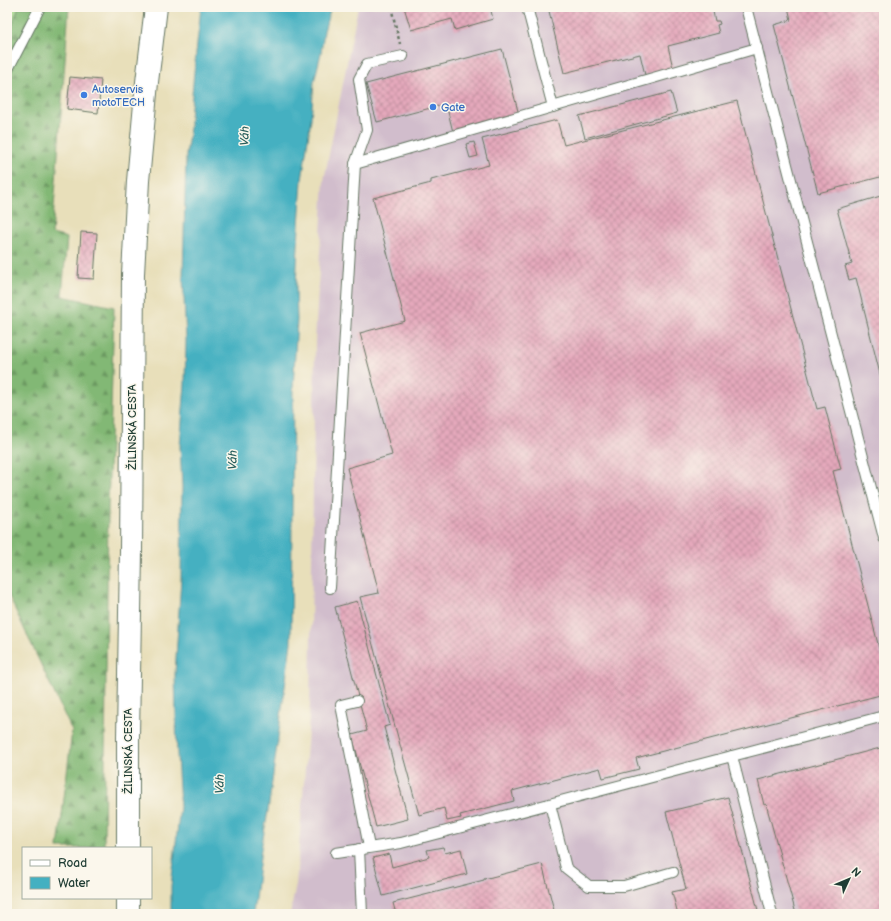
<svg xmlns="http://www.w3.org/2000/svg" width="891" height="921" font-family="'Balsamiq Sans',sans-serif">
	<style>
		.industrial { fill: #d1bdcc }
		.grass { fill: url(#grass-tufts); stroke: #618a5e }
		.forest { fill: url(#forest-firs); stroke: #507a54 }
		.water { fill: #44b0c1; stroke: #32767a }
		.building { fill: url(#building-cross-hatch) }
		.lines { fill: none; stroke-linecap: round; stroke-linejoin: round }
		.service-casing { stroke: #657663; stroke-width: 12 }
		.primary-casing { stroke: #657663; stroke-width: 24 }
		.path { stroke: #657663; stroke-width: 2.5; stroke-dasharray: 3 3; stroke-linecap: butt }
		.service { stroke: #fff; stroke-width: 10 }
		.primary { stroke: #fff; stroke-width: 22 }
		.shop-dot { fill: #3f7fe0; stroke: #fbf7ec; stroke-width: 1.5 }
		.labels { text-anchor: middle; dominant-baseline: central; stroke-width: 3; stroke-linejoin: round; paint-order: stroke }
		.shop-label { font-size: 11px; fill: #366cbe; stroke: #fbf7ec; text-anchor: start }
		.street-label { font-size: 11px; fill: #1f3d34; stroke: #fbf7ec }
		.water-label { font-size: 12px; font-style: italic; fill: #2a605e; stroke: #fbf7ec }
	</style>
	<defs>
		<pattern id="grass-tufts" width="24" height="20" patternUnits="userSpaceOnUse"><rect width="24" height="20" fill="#a3d888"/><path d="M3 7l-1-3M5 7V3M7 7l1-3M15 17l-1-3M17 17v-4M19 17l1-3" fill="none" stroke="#8cba76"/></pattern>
		<pattern id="forest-firs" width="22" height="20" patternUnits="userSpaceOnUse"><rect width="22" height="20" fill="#82b874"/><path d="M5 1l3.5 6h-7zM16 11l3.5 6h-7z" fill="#6a9760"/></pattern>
		<pattern id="building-cross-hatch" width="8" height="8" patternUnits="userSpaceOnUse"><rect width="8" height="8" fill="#e5a9bc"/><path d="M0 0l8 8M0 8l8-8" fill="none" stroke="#b98b9a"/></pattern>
	</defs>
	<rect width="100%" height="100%" fill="#fbf7ec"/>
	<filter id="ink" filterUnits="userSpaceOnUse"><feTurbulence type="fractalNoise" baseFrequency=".025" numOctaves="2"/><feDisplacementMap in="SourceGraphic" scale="8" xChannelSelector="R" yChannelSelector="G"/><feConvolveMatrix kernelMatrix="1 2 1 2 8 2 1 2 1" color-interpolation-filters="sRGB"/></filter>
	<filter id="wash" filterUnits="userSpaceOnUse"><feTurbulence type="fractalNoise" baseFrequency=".012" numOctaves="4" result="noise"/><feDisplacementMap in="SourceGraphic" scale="16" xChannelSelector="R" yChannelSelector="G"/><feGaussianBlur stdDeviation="0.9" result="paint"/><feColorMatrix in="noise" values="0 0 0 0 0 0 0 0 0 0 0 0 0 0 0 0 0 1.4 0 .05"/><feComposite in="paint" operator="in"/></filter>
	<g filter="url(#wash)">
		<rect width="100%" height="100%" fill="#e8dfba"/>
		<polygon class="industrial" points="358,7 884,7 884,914 290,914 296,885 310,705 315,342 324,180"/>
		<polygon class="grass" points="7,7 19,7 7,38"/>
		<polygon class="forest" points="19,7 69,7 52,234 67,238 62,296 114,307 108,511 104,848 58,848 72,731 7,592 7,38"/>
		<polygon class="water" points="201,7 331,7 324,31 321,53 314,82 311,119 302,180 299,226 296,286 297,320 293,388 291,643 268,811 261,849 253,914 171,914 171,886 180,807 177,754 175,674 181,578 182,486 180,446 185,384 186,340 183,277 186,155 190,128 190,118 194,72"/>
		<g id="blocks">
			<g class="building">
				<polygon points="404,7 490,7 493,19 455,30 452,19 411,30"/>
				<polygon points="548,7 712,7 715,21 719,21 720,24 717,25 719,33 668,46 673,68 645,75 640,54 564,73"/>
				<polygon points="788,7 884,7 884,176 818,193 774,25 791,20"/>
				<polygon points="502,49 519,115 453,132 446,104 377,122 366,84"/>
				<polygon points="70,77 101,80 98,113 67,109"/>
				<polygon points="671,92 677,113 585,138 579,116"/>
				<polygon points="737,101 817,409 825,407 841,469 833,471 884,667 884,694 636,758 639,769 603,778 600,768 512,791 514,801 460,815 461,818 447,821 444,808 419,815 360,597 379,593 347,468 392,455 360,333 405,321 373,198 431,183 431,180 489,165 482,139 557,120 564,145"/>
				<polygon points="474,142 478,156 470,158 466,144"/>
				<polygon points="884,195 884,386 883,386 856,278 849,280 845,266 852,264 837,209"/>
				<polygon points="81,232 97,233 94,279 78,278"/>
				<polygon points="357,601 390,725 384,727 408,819 376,827 352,735 367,731 335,607"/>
				<polygon points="884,747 884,914 796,914 766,804 764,805 758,780"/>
				<polygon points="728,797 759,914 678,914 672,892 686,889 666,812"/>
				<polygon points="443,847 445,853 461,849 467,874 383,896 373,858 389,854 392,867 429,857 427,850"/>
				<polygon points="542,864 555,914 493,914 492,911 479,914 396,914 393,903 484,880 484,879"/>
			</g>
		</g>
	</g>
	<g filter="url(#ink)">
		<use href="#blocks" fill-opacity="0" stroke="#657663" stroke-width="1"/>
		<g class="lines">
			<defs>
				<g id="service">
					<polyline points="527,7 553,107"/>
					<polyline points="746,7 884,538"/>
					<polyline points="403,56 367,64 359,79 367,130 355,164 757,48"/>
					<polyline points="7,71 40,7"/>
					<polyline points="330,588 355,164"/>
					<polyline points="357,701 341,705 369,847"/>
					<polyline points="732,756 884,716"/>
					<polyline points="550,804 566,868 589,886 624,886 673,872"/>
					<polyline points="359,849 362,914"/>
					<polyline points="336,853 401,843 732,756 772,914"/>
				</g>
				<g id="primary">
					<polyline points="128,848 128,737 131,551 133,274 138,181 147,82 156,7"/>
					<polyline points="128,898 128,914"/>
				</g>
			</defs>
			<use href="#service" class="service-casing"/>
			<use href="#primary" class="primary-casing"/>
			<polyline class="path" points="391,7 400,44"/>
			<use href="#service" class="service"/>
			<use href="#primary" class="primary"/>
		</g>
	</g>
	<g class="shop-dot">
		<circle cx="84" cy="95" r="4"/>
		<circle cx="433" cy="107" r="4"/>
	</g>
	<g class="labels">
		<g class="shop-label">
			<text x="92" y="89">Autoservis<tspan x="92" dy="13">motoTECH</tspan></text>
			<text x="441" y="107">Gate</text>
		</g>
		<g class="street-label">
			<text transform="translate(132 427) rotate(-90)">ŽILINSKÁ CESTA</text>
			<text transform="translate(128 751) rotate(-90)">ŽILINSKÁ CESTA</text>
		</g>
		<g class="water-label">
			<text transform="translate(245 136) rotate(-88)">Váh</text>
			<text transform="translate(233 460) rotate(-88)">Váh</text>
			<text transform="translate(220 784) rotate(-88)">Váh</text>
		</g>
	</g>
	<rect width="891" height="921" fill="none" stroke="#fbf7ec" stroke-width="24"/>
	<rect x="22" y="847" width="130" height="52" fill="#fbf7ec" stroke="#a3ada2"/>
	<rect x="30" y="860" width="20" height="6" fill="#ffffff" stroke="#a3ada2"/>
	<text x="58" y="867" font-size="12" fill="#1f3d34">Road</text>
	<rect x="30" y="877" width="20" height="12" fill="#44b0c1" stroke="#a3ada2"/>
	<text x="58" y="887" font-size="12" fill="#1f3d34">Water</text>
	<g transform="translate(849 879) rotate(46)" stroke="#fbf7ec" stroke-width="3" paint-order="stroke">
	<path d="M0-3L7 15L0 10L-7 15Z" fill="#1f3d34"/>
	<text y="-6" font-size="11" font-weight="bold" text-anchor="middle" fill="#1f3d34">N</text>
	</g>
</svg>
